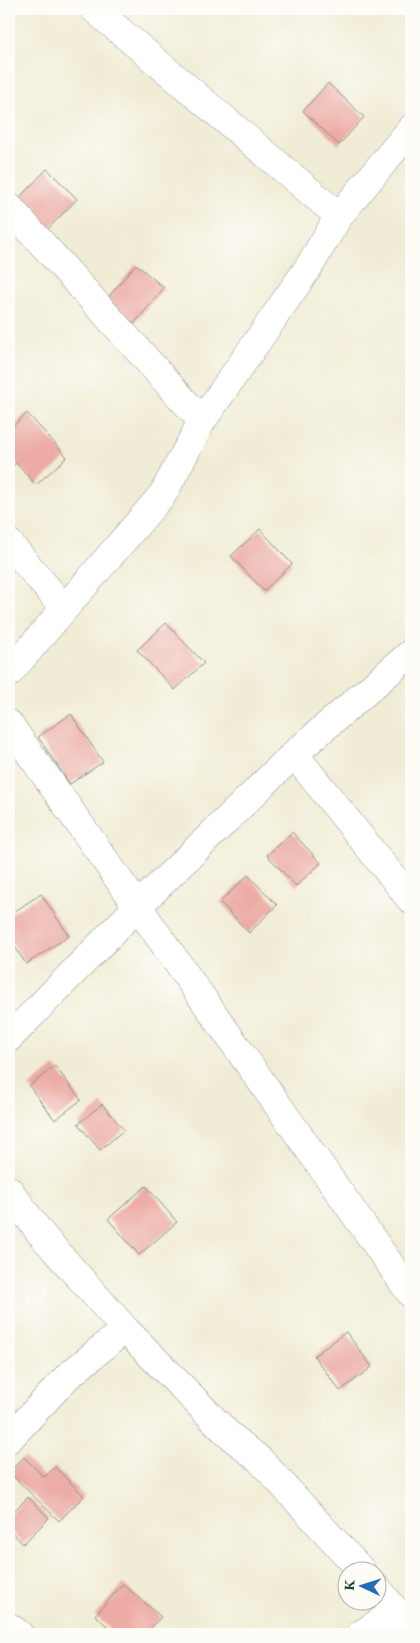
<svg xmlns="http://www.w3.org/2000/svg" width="420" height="1643" font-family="'EB Garamond',serif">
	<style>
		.building { fill: #ecaca5 }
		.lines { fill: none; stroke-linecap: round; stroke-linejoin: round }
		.minor-casing { stroke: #889484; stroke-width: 29 }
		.minor { stroke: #fff; stroke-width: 28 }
	</style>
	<rect width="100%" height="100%" fill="#fdfcf7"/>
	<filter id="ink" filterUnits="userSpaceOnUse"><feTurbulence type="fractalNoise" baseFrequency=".02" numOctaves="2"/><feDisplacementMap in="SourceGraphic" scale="10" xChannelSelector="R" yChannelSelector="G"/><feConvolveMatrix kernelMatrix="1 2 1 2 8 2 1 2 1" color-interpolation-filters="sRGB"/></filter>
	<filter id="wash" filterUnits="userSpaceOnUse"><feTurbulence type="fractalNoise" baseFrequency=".0096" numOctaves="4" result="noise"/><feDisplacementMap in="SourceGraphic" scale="20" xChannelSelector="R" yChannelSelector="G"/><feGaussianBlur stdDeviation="1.12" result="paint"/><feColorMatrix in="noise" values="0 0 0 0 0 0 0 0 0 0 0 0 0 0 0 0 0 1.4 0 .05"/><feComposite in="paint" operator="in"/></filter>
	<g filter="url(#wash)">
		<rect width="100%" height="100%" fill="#f0ecd5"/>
		<g id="blocks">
			<g class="building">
				<polygon points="328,83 364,117 339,145 303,111"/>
				<polygon points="47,169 77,199 46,231 16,201"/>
				<polygon points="136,264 164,288 133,325 105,301"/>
				<polygon points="27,413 67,457 36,485 16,463 9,470 9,430"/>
				<polygon points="260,529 292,564 264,591 231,556"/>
				<polygon points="166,623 204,663 175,690 137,650"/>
				<polygon points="71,714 103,762 70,784 38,737"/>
				<polygon points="292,832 321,863 296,886 267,855"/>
				<polygon points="248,875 277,905 249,933 220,902"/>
				<polygon points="41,894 69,936 26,964 9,938 9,915"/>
				<polygon points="55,1066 81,1100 55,1120 29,1086"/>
				<polygon points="102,1104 124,1130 100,1150 78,1124"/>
				<polygon points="146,1186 177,1222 139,1255 108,1219"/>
				<polygon points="346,1332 372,1367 340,1391 314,1356"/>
				<polygon points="24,1457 44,1477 55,1467 84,1496 59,1521 9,1472"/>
				<polygon points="28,1497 49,1518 23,1544 9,1529 9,1516"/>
				<polygon points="123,1584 161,1617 145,1634 116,1634 95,1615"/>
			</g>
		</g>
	</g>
	<g filter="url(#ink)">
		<use href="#blocks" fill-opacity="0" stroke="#889484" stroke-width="1"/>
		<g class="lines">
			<defs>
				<g id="minor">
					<polyline points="94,9 339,216"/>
					<polyline points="9,207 202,421"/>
					<polyline points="9,543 64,608"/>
					<polyline points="9,673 163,494 202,421 308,268 339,216 411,129"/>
					<polyline points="9,724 411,1294"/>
					<polyline points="294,754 411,900"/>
					<polyline points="9,1038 137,907 294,754 411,653"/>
					<polyline points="9,1190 41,1234 125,1329 228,1434 260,1460 361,1570"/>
					<polyline points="9,1439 68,1376 125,1329"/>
					<polyline points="378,1589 411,1631"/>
					<polyline points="9,1627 19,1634"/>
					<polyline points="361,1634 397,1611"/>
				</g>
			</defs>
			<use href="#minor" class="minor-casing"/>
			<use href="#minor" class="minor"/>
		</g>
	</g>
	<rect width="420" height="1643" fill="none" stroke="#fdfcf7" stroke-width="30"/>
	<g transform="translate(362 1586) rotate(274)"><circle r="24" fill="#fdfcf7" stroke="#a4b0a9"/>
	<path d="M0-4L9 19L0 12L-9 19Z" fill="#1f6fb2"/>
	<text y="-8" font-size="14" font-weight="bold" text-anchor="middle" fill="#1f3d34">K</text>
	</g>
</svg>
